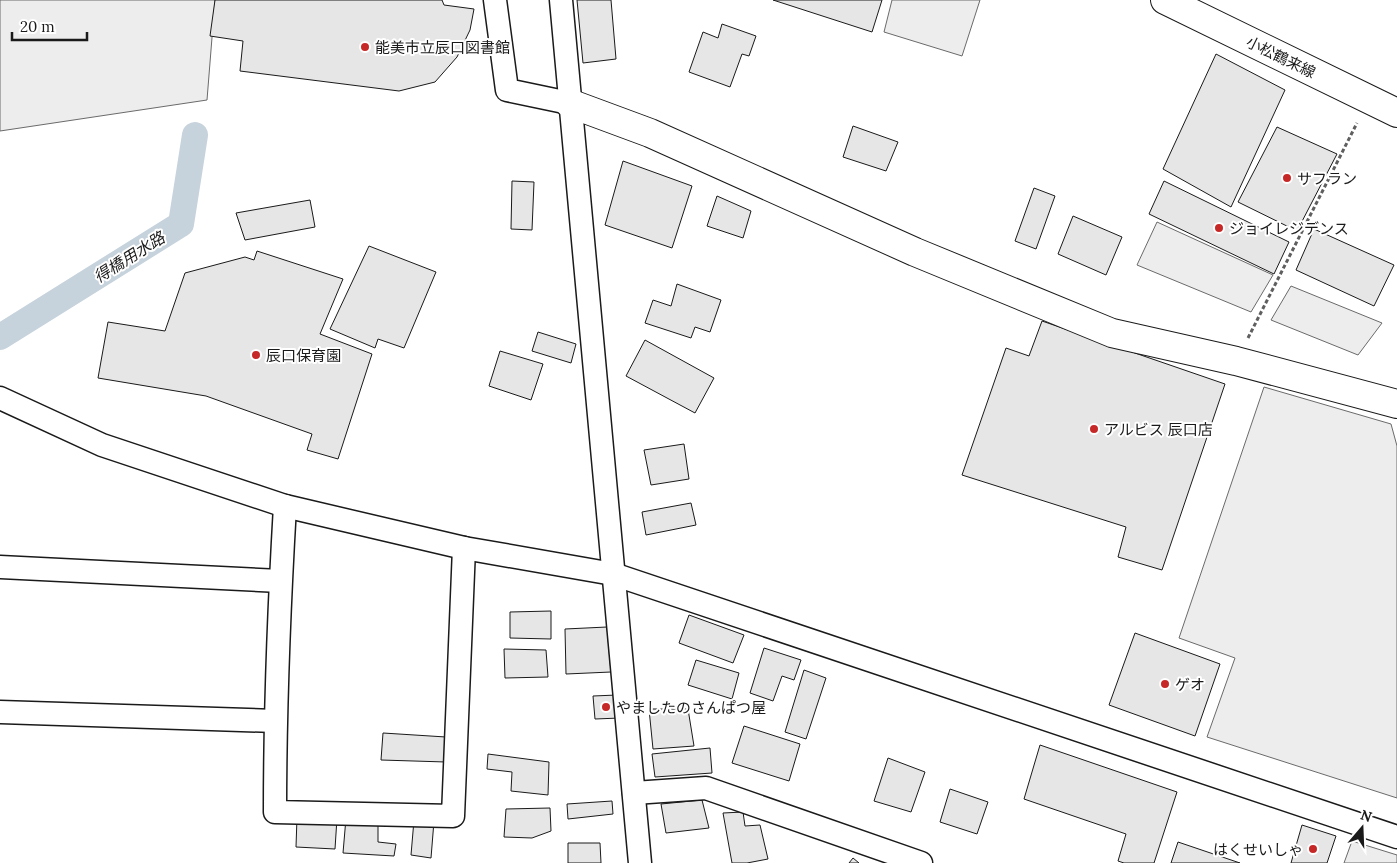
<svg xmlns="http://www.w3.org/2000/svg" width="1397" height="863" font-family="Lora,'Noto Sans JP',serif">
	<style>
		.parking { fill: #ededed; stroke: #6a6a6a }
		.lines { fill: none; stroke-linecap: round; stroke-linejoin: round }
		.canal { stroke: #c6d2dc; stroke-width: 26 }
		.building { fill: #e6e6e6; stroke: #1a1a1a }
		.street-casing { stroke: #1a1a1a; stroke-width: 25 }
		.secondary-casing { stroke: #1a1a1a; stroke-width: 30 }
		.primary-casing { stroke: #1a1a1a; stroke-width: 30 }
		.path { stroke: #5f5f5f; stroke-width: 3; stroke-dasharray: 4 2.5; stroke-linecap: butt }
		.street { stroke: #fff; stroke-width: 22 }
		.secondary { stroke: #fff; stroke-width: 28 }
		.primary { stroke: #fff; stroke-width: 28 }
		.poi-dot { fill: #c62828; stroke: #fff; stroke-width: 2 }
		.labels { text-anchor: middle; dominant-baseline: central; stroke-width: 4; stroke-linejoin: round; paint-order: stroke }
		.poi-label { font-size: 15px; fill: #1a1a1a; stroke: #fff; text-anchor: start }
		.street-label { font-size: 15px; fill: #1a1a1a; stroke: #fff }
		.water-label { font-size: 16px; font-style: italic; fill: #1a1a1a; stroke: #fff }
	</style>
	<rect width="100%" height="100%" fill="#fff"/>
	<g class="parking">
		<polygon points="0,0 215,0 207,100 0,131"/>
		<polygon points="892,0 980,0 962,56 884,32"/>
		<polygon points="1157,222 1273,275 1251,312 1137,265"/>
		<polygon points="1291,286 1382,323 1358,355 1271,320"/>
		<polygon points="1264,387 1391,424 1397,446 1397,798 1207,737 1235,658 1179,638"/>
		<polygon points="1352,841 1397,855 1397,863 1344,863"/>
	</g>
	<g class="lines">
		<polyline class="canal" points="0,337 181,224 195,135"/>
	</g>
	<g class="building">
		<polygon points="215,0 442,0 444,5 474,9 470,30 457,57 435,82 399,91 240,71 243,41 210,36"/>
		<polygon points="577,0 611,0 616,59 583,63"/>
		<polygon points="773,0 882,0 872,32"/>
		<polygon points="722,24 756,36 749,56 742,54 730,87 689,72 703,32 718,38"/>
		<polygon points="1216,54 1285,90 1231,207 1163,169"/>
		<polygon points="853,126 898,142 886,171 843,157"/>
		<polygon points="1277,127 1337,154 1297,231 1238,202"/>
		<polygon points="623,161 692,186 672,248 605,225"/>
		<polygon points="512,181 534,182 532,230 511,229"/>
		<polygon points="1164,181 1289,242 1274,274 1149,214"/>
		<polygon points="1034,188 1055,196 1036,249 1015,241"/>
		<polygon points="717,196 751,211 743,238 707,226"/>
		<polygon points="310,200 315,227 245,240 236,213"/>
		<polygon points="1073,216 1122,237 1106,275 1058,254"/>
		<polygon points="1314,229 1394,265 1374,306 1296,270"/>
		<polygon points="369,246 436,272 404,348 378,339 375,348 330,329"/>
		<polygon points="257,251 343,279 320,334 372,354 338,459 307,450 312,434 206,396 98,378 108,322 165,331 185,273 245,257 254,260"/>
		<polygon points="677,284 721,300 710,332 695,327 691,338 645,323 653,300 671,306"/>
		<polygon points="1042,321 1225,384 1162,570 1118,557 1126,527 962,475 1006,348 1029,356"/>
		<polygon points="538,332 576,344 571,363 532,351"/>
		<polygon points="645,340 714,378 695,413 626,376"/>
		<polygon points="500,351 543,364 531,400 489,386"/>
		<polygon points="684,444 689,479 651,485 644,450"/>
		<polygon points="691,503 696,525 646,535 642,512"/>
		<polygon points="551,611 551,639 510,638 510,612"/>
		<polygon points="689,615 744,635 733,663 679,643"/>
		<polygon points="607,627 611,672 566,674 565,629"/>
		<polygon points="1135,633 1220,664 1195,736 1109,705"/>
		<polygon points="764,648 801,660 794,680 782,676 773,701 750,693"/>
		<polygon points="504,649 546,650 548,677 505,678"/>
		<polygon points="696,660 739,673 732,699 688,685"/>
		<polygon points="804,670 826,678 806,739 785,732"/>
		<polygon points="617,695 620,718 595,719 593,696"/>
		<polygon points="649,709 688,709 694,746 653,749"/>
		<polygon points="744,726 800,744 789,781 732,763"/>
		<polygon points="383,733 446,737 446,762 381,760"/>
		<polygon points="1040,745 1177,792 1154,863 1124,863 1118,861 1126,834 1024,799"/>
		<polygon points="710,748 712,773 655,777 652,754"/>
		<polygon points="488,754 549,762 548,795 511,791 512,772 487,769"/>
		<polygon points="888,758 925,772 911,812 874,801"/>
		<polygon points="950,789 988,802 977,834 940,822"/>
		<polygon points="702,800 709,828 666,833 661,804"/>
		<polygon points="612,801 613,814 568,819 567,804"/>
		<polygon points="550,808 551,831 532,838 504,837 506,809"/>
		<polygon points="743,812 745,826 760,825 768,859 747,863 732,863 723,813"/>
		<polygon points="297,817 337,818 335,849 296,847"/>
		<polygon points="346,818 378,820 378,842 396,844 394,856 343,853"/>
		<polygon points="414,820 434,821 431,858 411,855"/>
		<polygon points="1302,825 1336,836 1327,863 1291,863"/>
		<polygon points="1178,842 1240,863 1171,863"/>
		<polygon points="568,843 600,843 601,863 568,863"/>
		<polygon points="853,858 859,863 849,863"/>
	</g>
	<g class="lines">
		<defs>
			<g id="street">
				<polyline points="495,0 507,90 569,103"/>
				<polyline points="561,0 640,863"/>
				<polyline points="0,398 102,445 285,506 464,548 613,574 1397,837"/>
				<path d="M285,506c-6,102 -10,204 -10,306l178,4 11,-268"/>
				<polyline points="0,567 280,581"/>
				<polyline points="0,712 275,721"/>
				<polyline points="634,793 706,788 921,863"/>
			</g>
			<polyline id="secondary" points="569,103 650,133 915,252 1112,333 1236,361 1397,404"/>
			<polyline id="primary" points="1165,0 1397,113"/>
		</defs>
		<use href="#street" class="street-casing"/>
		<use href="#secondary" class="secondary-casing"/>
		<use href="#primary" class="primary-casing"/>
		<polyline class="path" points="1248,338 1357,123"/>
		<use href="#street" class="street"/>
		<use href="#secondary" class="secondary"/>
		<use href="#primary" class="primary"/>
	</g>
	<g class="poi-dot">
		<circle cx="365" cy="47" r="5"/>
		<circle cx="1287" cy="178" r="5"/>
		<circle cx="1219" cy="228" r="5"/>
		<circle cx="256" cy="355" r="5"/>
		<circle cx="1094" cy="429" r="5"/>
		<circle cx="1165" cy="684" r="5"/>
		<circle cx="606" cy="707" r="5"/>
		<circle cx="1313" cy="849" r="5"/>
	</g>
	<g class="labels">
		<g class="poi-label">
			<text x="375" y="47">能美市立辰口図書館</text>
			<text x="1297" y="178">サフラン</text>
			<text x="1229" y="228">ジョイレジデンス</text>
			<text x="266" y="355">辰口保育園</text>
			<text x="1104" y="429">アルビス 辰口店</text>
			<text x="1175" y="684">ゲオ</text>
			<text x="616" y="707">やましたのさんぱつ屋</text>
			<text x="1303" y="849" text-anchor="end">はくせいしゃ</text>
		</g>
		<g class="street-label">
			<text transform="translate(1281 57) rotate(26)">小松鶴来線</text>
		</g>
		<g class="water-label">
			<text transform="translate(129 257) rotate(-32)">得橋用水路</text>
		</g>
	</g>
	<g transform="translate(1362 828) rotate(19)" stroke="#ffffff" stroke-width="4" paint-order="stroke">
	<path d="M0-4L9 19L0 12L-9 19Z" fill="#1a1a1a"/>
	<text y="-8" font-size="14" font-weight="bold" text-anchor="middle" fill="#1a1a1a">N</text>
	</g>
	<path d="M12 32v8h75v-8" fill="none" stroke="#1a1a1a" stroke-width="2.5"/>
	<text x="20" y="32" font-size="15" fill="#1a1a1a" stroke="#ffffff" stroke-width="4" paint-order="stroke">20 m</text>
</svg>
